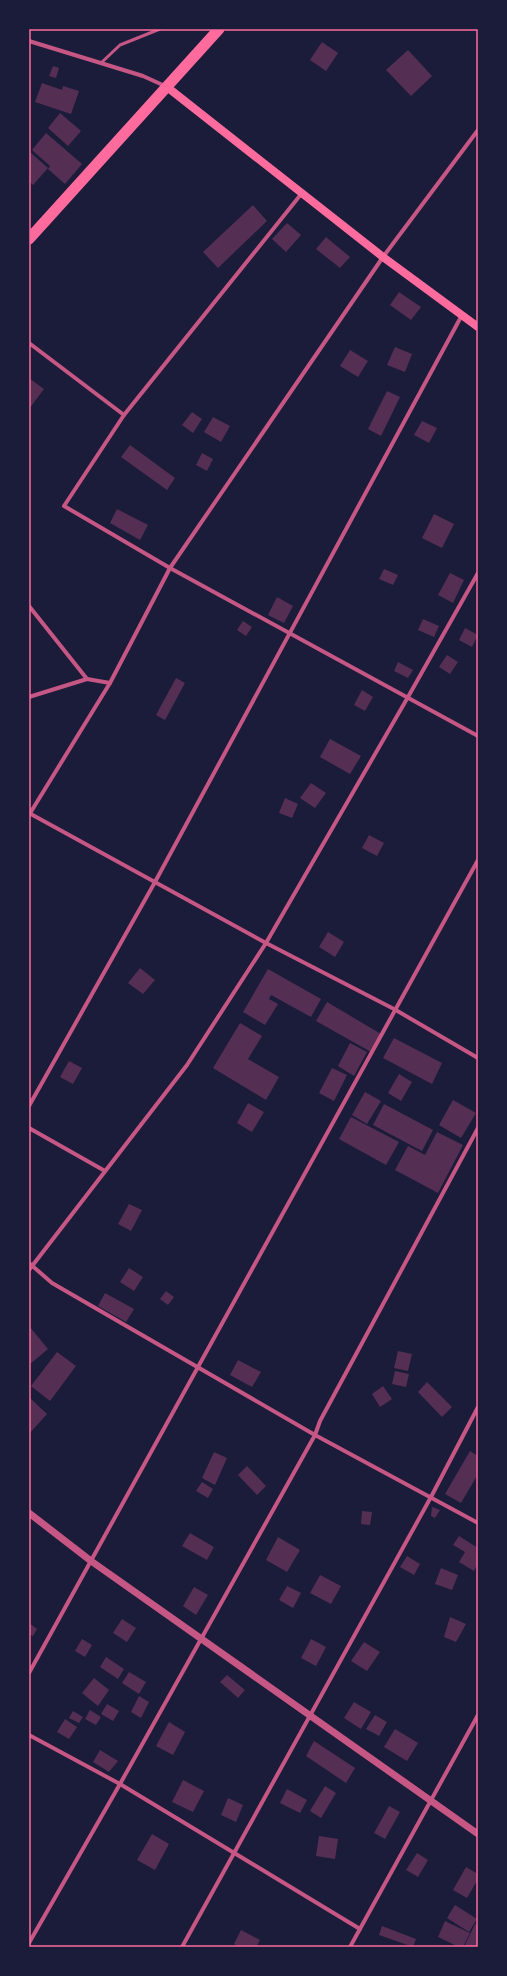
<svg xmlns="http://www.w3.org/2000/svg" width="507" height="1976" font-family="'Roboto Condensed',sans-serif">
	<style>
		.building { fill: #542f53 }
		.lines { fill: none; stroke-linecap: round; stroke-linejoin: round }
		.service { stroke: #c65784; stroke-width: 3 }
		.minor { stroke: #c65784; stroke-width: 4 }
		.tertiary { stroke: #c65784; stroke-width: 7 }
		.secondary { stroke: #ff6b9d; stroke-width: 8 }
		.trunk { stroke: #ff6b9d; stroke-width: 11 }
		.neatline { fill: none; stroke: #ff6b9d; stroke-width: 1.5 }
	</style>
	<rect width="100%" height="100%" fill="#1b1b3a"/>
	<g class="building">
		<polygon points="322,42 338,53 326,71 310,60"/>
		<polygon points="408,50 432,76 411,96 386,70"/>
		<polygon points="53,66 59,68 56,78 49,76"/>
		<polygon points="42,83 62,90 63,86 79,91 71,114 35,102"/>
		<polygon points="60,113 81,131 68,146 48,128"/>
		<polygon points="46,133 82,164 65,184 48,169 50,166 32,150"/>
		<polygon points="30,152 48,168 33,185 29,181"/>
		<polygon points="253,205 267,221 218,268 203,252"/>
		<polygon points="287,223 301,235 286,252 272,239"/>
		<polygon points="326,237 350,257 340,268 316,249"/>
		<polygon points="399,292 421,307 411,320 390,305"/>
		<polygon points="395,347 412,354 405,372 387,365"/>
		<polygon points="350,350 368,361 358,377 340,366"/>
		<polygon points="29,378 44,389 29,409"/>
		<polygon points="387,391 400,397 381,436 368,429"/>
		<polygon points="192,412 202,419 193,433 182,425"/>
		<polygon points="213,417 230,426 221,442 204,432"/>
		<polygon points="422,421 437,428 429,443 414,435"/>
		<polygon points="130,445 175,478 167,490 121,457"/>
		<polygon points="202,453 213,459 207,471 196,465"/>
		<polygon points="117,509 148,525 140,540 110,523"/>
		<polygon points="434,514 454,524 442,548 422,538"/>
		<polygon points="384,569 398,575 393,585 379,579"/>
		<polygon points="450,573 464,580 453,603 438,595"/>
		<polygon points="277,597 293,606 284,623 268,615"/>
		<polygon points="423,619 439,626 434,637 418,630"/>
		<polygon points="243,621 252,627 246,636 237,630"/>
		<polygon points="465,628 478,635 472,647 459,640"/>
		<polygon points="447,655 458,662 450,674 439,667"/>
		<polygon points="398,662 413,670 408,678 394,671"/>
		<polygon points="176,678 185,683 165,720 156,715"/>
		<polygon points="362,690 373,697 365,711 354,705"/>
		<polygon points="330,739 361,756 350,774 320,757"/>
		<polygon points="311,783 326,793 315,808 300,798"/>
		<polygon points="285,798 298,804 292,818 279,813"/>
		<polygon points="369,835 384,843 377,856 362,848"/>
		<polygon points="328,932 344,942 335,957 319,947"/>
		<polygon points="140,968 155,980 143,994 128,983"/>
		<polygon points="268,969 321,999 311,1017 271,995 269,999 278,1004 265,1025 243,1012"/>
		<polygon points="327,1002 381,1034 371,1052 316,1021"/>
		<polygon points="240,1023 262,1036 248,1059 279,1077 266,1100 213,1068"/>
		<polygon points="394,1038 442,1063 432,1084 383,1058"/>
		<polygon points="350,1043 367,1052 354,1076 338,1066"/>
		<polygon points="69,1061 82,1068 73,1084 60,1077"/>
		<polygon points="332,1068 347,1075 334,1101 319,1093"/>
		<polygon points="399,1074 412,1082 401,1101 388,1093"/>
		<polygon points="365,1092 381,1101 367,1124 352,1115"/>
		<polygon points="453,1100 476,1113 461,1138 439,1125"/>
		<polygon points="248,1103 264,1112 252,1132 237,1123"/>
		<polygon points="384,1104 433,1130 422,1151 373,1125"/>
		<polygon points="351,1117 399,1142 386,1165 339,1139"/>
		<polygon points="437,1132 463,1145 438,1193 395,1170 408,1146 425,1155"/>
		<polygon points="129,1204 142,1210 131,1231 118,1224"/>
		<polygon points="129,1268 143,1277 134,1291 120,1282"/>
		<polygon points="166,1291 174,1297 168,1305 160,1299"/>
		<polygon points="105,1293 134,1309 126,1322 98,1306"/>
		<polygon points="29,1326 48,1349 29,1365"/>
		<polygon points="398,1351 412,1354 408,1371 394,1368"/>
		<polygon points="57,1352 76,1366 50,1401 31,1386"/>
		<polygon points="238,1360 261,1372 252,1387 230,1375"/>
		<polygon points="395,1371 409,1374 406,1387 392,1384"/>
		<polygon points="427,1382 452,1407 442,1417 418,1392"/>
		<polygon points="383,1386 392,1399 380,1407 372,1394"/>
		<polygon points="29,1397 47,1414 29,1434"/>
		<polygon points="470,1451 478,1456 478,1474 461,1503 445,1494"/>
		<polygon points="214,1452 227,1458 215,1485 202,1478"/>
		<polygon points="247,1466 266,1486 257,1495 238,1475"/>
		<polygon points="202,1482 213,1489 208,1498 196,1491"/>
		<polygon points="432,1507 440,1510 435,1518 431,1516"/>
		<polygon points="362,1511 372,1512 370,1525 361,1524"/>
		<polygon points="190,1533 214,1547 207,1560 182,1546"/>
		<polygon points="459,1536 478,1548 478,1563 474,1571 459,1562 465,1552 453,1545"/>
		<polygon points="278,1537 300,1550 287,1572 266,1560"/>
		<polygon points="407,1556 420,1564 414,1575 400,1567"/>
		<polygon points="441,1568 458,1575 452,1590 435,1584"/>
		<polygon points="320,1575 341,1586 331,1604 310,1593"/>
		<polygon points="287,1586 301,1593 293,1608 279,1600"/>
		<polygon points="194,1587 208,1595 196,1615 183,1606"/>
		<polygon points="450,1617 466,1624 456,1642 444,1637"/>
		<polygon points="122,1619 136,1628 127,1642 113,1633"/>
		<polygon points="29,1623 37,1629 33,1636 29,1634"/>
		<polygon points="82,1639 92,1645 85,1657 75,1651"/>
		<polygon points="311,1639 326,1647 316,1666 301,1658"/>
		<polygon points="364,1642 380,1652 367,1671 351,1661"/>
		<polygon points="106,1657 124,1669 118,1679 100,1667"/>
		<polygon points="129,1672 146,1682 139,1694 122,1683"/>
		<polygon points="227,1675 245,1690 238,1698 220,1682"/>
		<polygon points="94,1678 109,1690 98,1706 82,1693"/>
		<polygon points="139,1696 149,1702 141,1718 131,1712"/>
		<polygon points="354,1702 371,1712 361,1729 344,1718"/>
		<polygon points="107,1704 119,1711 113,1721 101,1714"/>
		<polygon points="90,1710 101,1717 96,1725 85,1719"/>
		<polygon points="73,1711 83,1717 79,1723 69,1718"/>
		<polygon points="375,1715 387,1722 379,1736 366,1729"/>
		<polygon points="65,1719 77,1727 69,1739 57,1732"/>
		<polygon points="169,1722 185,1732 173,1755 156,1746"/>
		<polygon points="395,1729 418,1743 407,1761 384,1747"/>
		<polygon points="314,1741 355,1768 346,1783 306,1756"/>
		<polygon points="100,1750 118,1761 109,1772 93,1762"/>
		<polygon points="183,1780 204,1791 193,1812 172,1802"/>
		<polygon points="325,1786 336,1793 321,1818 310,1811"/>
		<polygon points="287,1789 307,1800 300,1813 280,1803"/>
		<polygon points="228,1798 243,1805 236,1822 221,1815"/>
		<polygon points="389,1806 400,1812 385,1839 374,1833"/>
		<polygon points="152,1834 169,1844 155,1870 137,1860"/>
		<polygon points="319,1836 338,1839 335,1859 316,1856"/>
		<polygon points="417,1853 428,1860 418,1877 406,1870"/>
		<polygon points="466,1867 478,1874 478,1879 467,1898 453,1890"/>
		<polygon points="455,1905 477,1919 469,1932 447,1918"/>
		<polygon points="445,1921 470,1933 463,1947 459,1947 438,1937"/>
		<polygon points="475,1924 478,1925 478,1947 464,1947"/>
		<polygon points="382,1926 416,1939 413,1947 379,1935"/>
		<polygon points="241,1930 260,1940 256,1947 239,1947 234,1944"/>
	</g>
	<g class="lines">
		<polyline class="service" points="101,63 120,45 160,29"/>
		<g class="minor">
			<polyline points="29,41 143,76 165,86"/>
			<polyline points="302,193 124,415 64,506 170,568 478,736"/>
			<polyline points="29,343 124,415"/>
			<polyline points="29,606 87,679"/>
			<polyline points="29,697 87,679 110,683"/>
			<polyline points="29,813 266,943 394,1009 478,1058"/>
			<polyline points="29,815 110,683 170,568 383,257 478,130"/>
			<polyline points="29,1106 155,882 462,315"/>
			<polyline points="29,1128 105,1171"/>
			<polyline points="29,1263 52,1283 315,1435 478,1523"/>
			<polyline points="29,1270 187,1065 266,943 408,697 478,573"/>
			<polyline points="29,1673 478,860"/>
			<polyline points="29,1735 120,1784 360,1929"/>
			<polyline points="29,1943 120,1784 315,1435 320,1421 478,1128"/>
			<polyline points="182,1947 431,1497 478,1407"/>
			<polyline points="350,1947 478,1715"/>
		</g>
		<polyline class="tertiary" points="29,1513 91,1561 478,1834"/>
		<polyline class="secondary" points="167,87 383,257 478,327"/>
		<polyline class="trunk" points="29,239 219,29"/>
	</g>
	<rect width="507" height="1976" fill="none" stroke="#1b1b3a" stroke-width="60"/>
	<rect x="30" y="30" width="447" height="1916" class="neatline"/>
</svg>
